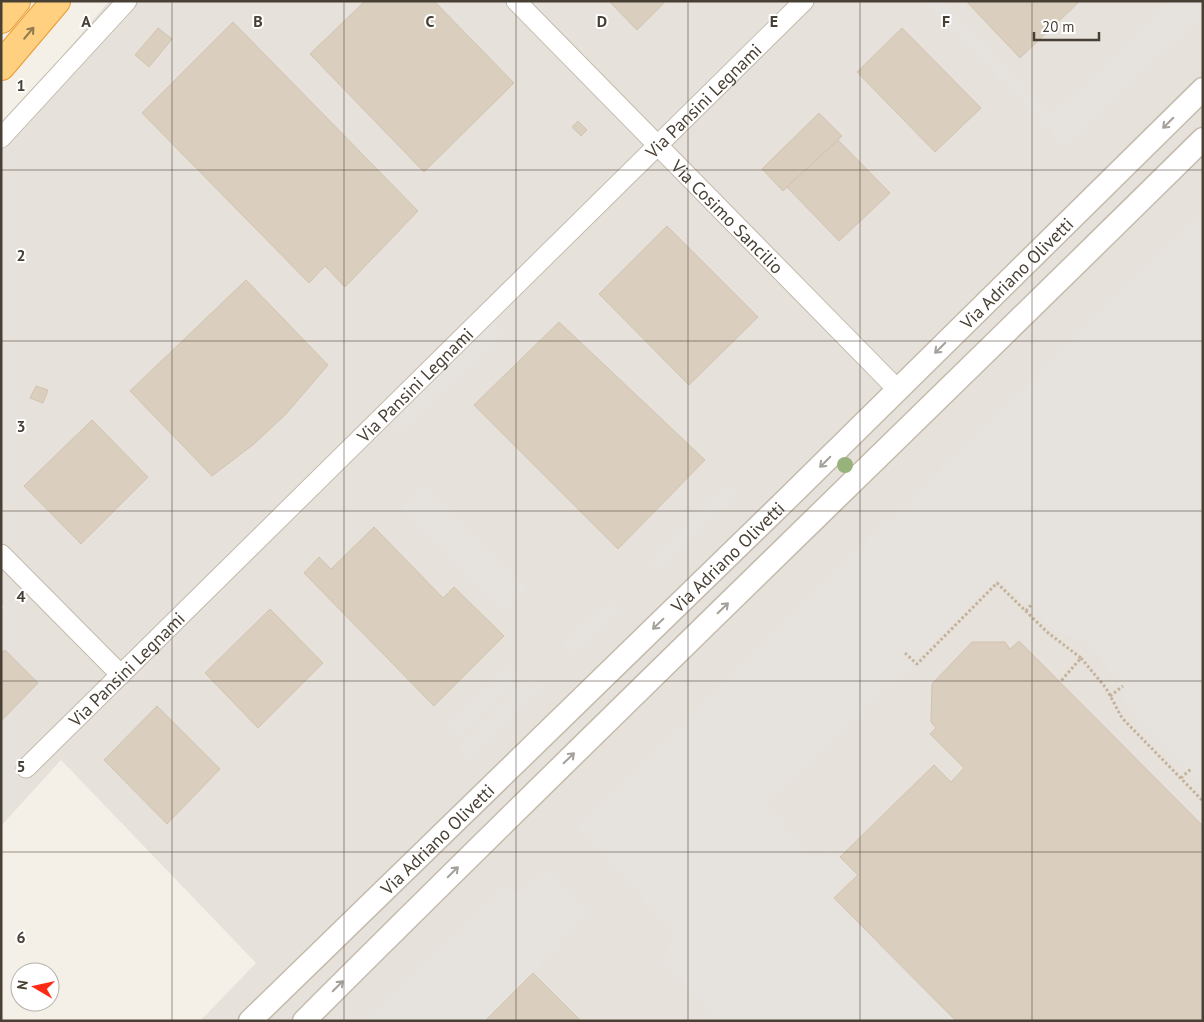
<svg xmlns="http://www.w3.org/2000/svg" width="1204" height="1022" font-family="'PT Sans',sans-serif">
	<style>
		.industrial { fill: #e7e1dc }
		.parking { fill: #e6e3df }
		.building { fill: #dacebf; stroke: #d3c3ae }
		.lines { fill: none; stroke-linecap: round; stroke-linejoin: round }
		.minor-casing { stroke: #c4baac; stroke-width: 21 }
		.tertiary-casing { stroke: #c4baac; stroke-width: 25 }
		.trunk-casing { stroke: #e9992d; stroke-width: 30 }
		.path { stroke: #c4b299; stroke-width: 3; stroke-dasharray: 2.5 2.5; stroke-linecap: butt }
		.minor { stroke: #fff; stroke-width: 19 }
		.tertiary { stroke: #fff; stroke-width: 22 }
		.trunk { stroke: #ffd07f; stroke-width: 28 }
		.tree { fill: #98b27c }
		.oneway { stroke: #927a53 }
		.oneway2 { stroke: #a4a09a }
		.grid { fill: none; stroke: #494035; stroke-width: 1; stroke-opacity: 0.55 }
		.labels { text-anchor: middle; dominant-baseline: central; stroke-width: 4; stroke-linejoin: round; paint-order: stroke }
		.street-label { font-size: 18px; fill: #494035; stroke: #fff }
		.grid-label { font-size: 16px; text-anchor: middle; font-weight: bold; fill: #494035; stroke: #fff; stroke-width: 4; stroke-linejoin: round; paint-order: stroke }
	</style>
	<rect width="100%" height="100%" fill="#f5f0e7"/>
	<polygon class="industrial" points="109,1 1203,1 1203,1021 200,1021 256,963 61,760 1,826 1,610 4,607 1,604 1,129"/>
	<g class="parking">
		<polygon points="923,1 942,1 1053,115 1170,1 1203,1 1203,13 1067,147"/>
		<polygon points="1203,210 1203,785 1132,714 1119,684 1090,644 1051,628 999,580 766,805 815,859 827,849 855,873 832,897 957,1021 718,1021 663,964 673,931 577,827"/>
		<polygon points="494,321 505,332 401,433 390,422"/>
		<polygon points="726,484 738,494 658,573 647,562"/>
		<polygon points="424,485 526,589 504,612 401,508"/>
		<polygon points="609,600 620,611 574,655 563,644"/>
		<polygon points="509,664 521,675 459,737 447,725"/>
		<polygon points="531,677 542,688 468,761 457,750"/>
		<polygon points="545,869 590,912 485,1021 363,1021 506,886 516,895"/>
	</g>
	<g class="building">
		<polygon points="365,1 434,1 514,83 424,172 310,54"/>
		<polygon points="609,1 666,1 637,30"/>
		<polygon points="966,1 1080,1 1020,58"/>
		<polygon points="233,22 418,211 345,287 325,266 309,283 142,113"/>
		<polygon points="158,28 172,39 149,67 135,55"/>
		<polygon points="902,28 981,108 935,152 857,72"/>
		<polygon points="819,113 842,136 783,191 762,169"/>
		<polygon points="578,121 587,130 581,136 572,127"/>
		<polygon points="838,140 890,193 839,241 787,187"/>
		<polygon points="667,226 758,317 689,385 599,294"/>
		<polygon points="246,280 328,365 286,414 254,444 212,476 130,391"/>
		<polygon points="559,322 705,460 618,549 474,405"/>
		<polygon points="36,386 48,390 43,403 30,398"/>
		<polygon points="92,420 148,477 81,544 24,486"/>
		<polygon points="374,527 443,598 454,587 504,636 434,706 304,573 319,557 331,569"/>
		<polygon points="270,609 323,663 258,728 205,673"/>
		<polygon points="1019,641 1203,826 1203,1021 956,1021 834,898 858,875 840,857 934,765 951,782 964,768 930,734 936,728 931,722 932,684 972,642 1005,642 1010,649"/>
		<polygon points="5,650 38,683 1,721 1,653"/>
		<polygon points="157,706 220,769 167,824 104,760"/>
		<polygon points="533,973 581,1021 485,1021"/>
	</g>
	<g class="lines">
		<defs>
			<g id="minor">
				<path id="s1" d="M516,1l382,389"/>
				<polyline points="1,138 127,1"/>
				<polyline points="1,554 121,675"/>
				<path id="s2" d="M26,768l778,-767"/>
			</g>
			<g id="tertiary">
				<path id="s3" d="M250,1021l540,-525 413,-407"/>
				<path d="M304,1021c297,-297 600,-587 899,-882"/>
			</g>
			<g id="trunk">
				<polyline points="1,19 16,1"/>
				<polyline points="1,66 56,1"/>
			</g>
		</defs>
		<use href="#minor" class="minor-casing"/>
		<use href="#tertiary" class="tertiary-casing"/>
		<use href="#trunk" class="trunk-casing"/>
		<g class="path">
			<polyline points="1026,611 1031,605"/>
			<polyline points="905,653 917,664 997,583 1047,632 1081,658 1060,682"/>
			<polyline points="1081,658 1106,688 1122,718 1203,801"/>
			<polyline points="1110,696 1123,686"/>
			<polyline points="1181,778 1192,768"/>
		</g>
		<use href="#minor" class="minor"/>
		<use href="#tertiary" class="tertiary"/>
		<use href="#trunk" class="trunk"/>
	</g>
	<circle class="tree" cx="845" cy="465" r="8"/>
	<defs><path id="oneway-shaft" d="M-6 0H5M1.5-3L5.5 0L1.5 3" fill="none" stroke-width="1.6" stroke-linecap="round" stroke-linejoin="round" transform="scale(1.25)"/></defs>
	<use class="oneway" href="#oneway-shaft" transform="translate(29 33) rotate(-50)"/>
	<g class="oneway2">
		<use href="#oneway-shaft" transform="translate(1168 123) rotate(135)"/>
		<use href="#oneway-shaft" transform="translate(940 348) rotate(135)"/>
		<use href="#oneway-shaft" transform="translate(825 462) rotate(135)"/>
		<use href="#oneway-shaft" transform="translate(723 608) rotate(-44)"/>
		<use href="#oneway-shaft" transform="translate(658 624) rotate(136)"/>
		<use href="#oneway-shaft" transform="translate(569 758) rotate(-44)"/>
		<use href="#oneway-shaft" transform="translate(453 872) rotate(-45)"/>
		<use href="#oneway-shaft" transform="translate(338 986) rotate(-45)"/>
	</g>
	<path class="grid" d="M172,1v1020M344,1v1020M516,1v1020M688,1v1020M860,1v1020M1032,1v1020M1,170h1202M1,341h1202M1,511h1202M1,681h1202M1,852h1202"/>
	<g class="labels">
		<g class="street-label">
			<text stroke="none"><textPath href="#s2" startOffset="951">Via Pansini Legnami</textPath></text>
			<text stroke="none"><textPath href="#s1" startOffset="302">Via Cosimo Sancilio</textPath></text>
			<text stroke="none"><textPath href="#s3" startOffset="1071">Via Adriano Olivetti</textPath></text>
			<text stroke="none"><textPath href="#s2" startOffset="546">Via Pansini Legnami</textPath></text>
			<text stroke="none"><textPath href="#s3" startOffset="666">Via Adriano Olivetti</textPath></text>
			<text stroke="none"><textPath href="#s2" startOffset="141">Via Pansini Legnami</textPath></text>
			<text stroke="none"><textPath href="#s3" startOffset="261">Via Adriano Olivetti</textPath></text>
		</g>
	</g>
	<g class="grid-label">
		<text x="86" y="27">A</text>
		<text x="258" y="27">B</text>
		<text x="430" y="27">C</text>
		<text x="602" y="27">D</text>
		<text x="774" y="27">E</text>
		<text x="946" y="27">F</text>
		<text x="21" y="91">1</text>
		<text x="21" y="261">2</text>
		<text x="21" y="432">3</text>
		<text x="21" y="602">4</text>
		<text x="21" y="772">5</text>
		<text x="21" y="943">6</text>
	</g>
	<rect width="1204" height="1022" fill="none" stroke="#494035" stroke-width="5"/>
	<g transform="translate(35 987) rotate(279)"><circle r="24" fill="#ffffff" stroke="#b6b3ae"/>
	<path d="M0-4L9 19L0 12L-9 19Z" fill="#ff2a14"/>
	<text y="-8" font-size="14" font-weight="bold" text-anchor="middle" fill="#494035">N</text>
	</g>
	<path d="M1034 32v8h65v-8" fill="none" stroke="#494035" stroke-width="2.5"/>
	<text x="1042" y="32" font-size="15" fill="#494035" stroke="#ffffff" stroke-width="4" paint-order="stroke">20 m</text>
</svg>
